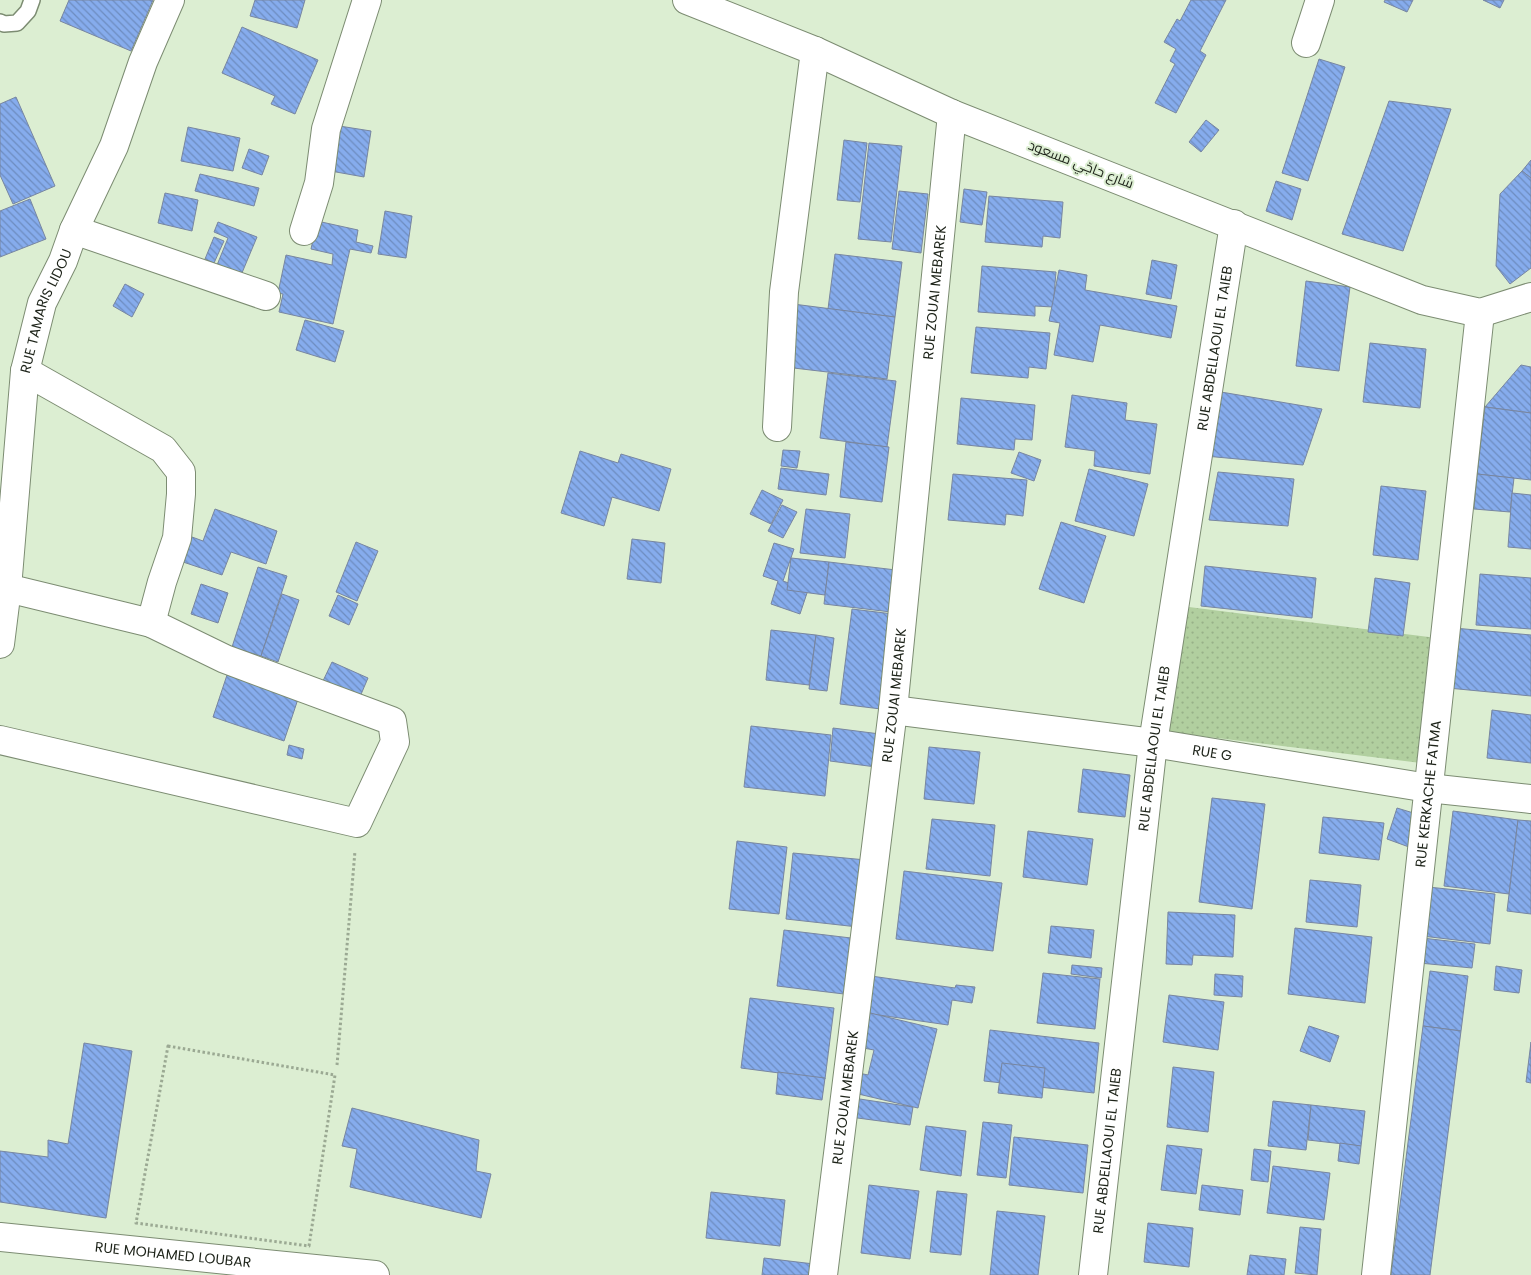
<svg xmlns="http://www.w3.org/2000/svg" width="1531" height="1275" font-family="Poppins,Cairo,sans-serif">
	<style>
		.park { fill: url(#park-dots) }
		.building { fill: url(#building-back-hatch); stroke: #7886a0 }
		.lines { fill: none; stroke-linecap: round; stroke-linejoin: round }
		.service-casing { stroke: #7c8c72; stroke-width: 18 }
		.minor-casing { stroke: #7c8c72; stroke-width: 30 }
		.tertiary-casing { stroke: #7c8c72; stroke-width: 30 }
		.secondary-casing { stroke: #7c8c72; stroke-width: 30 }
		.path { stroke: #9ba993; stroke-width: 3; stroke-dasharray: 2.5 2.5; stroke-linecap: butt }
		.service { stroke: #fff; stroke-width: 15 }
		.minor { stroke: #fff; stroke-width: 28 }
		.tertiary { stroke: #fff; stroke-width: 28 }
		.secondary { stroke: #fff; stroke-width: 28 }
		.labels { text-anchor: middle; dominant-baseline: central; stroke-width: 4; stroke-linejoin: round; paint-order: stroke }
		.street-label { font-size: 14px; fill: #1d2319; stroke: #dceed2 }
	</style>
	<defs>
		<pattern id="park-dots" width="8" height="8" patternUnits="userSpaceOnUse" patternTransform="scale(1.25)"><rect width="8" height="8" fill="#b1cf9f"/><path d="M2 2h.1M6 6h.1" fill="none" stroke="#98b188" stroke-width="1.8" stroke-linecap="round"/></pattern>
		<pattern id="building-back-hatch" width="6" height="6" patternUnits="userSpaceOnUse" patternTransform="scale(1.25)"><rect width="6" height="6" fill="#86aced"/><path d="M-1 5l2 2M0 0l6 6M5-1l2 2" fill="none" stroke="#6d8cbf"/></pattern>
	</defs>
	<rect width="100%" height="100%" fill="#dceed2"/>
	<polygon class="park" points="1181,606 1437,638 1421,763 1160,731"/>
	<g class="building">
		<polygon points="69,0 153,0 131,51 60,21"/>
		<polygon points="255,0 305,0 297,28 250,16"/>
		<polygon points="1191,0 1226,0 1200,51 1206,55 1176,113 1155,103 1175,64 1170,61 1176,49 1164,42 1177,19 1180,21"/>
		<polygon points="1385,0 1413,0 1407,12 1384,2"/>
		<polygon points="1483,0 1504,0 1500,8"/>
		<polygon points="242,27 318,60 295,114 271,104 275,96 222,73"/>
		<polygon points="1319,59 1345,67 1308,181 1282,173"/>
		<polygon points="16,97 55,186 13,204 0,175 0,104"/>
		<polygon points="1389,101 1451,109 1403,251 1342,234"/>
		<polygon points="1206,120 1219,130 1201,152 1189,142"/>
		<polygon points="333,125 371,131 364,177 325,170"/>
		<polygon points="188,127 240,138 233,171 181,161"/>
		<polygon points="844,140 867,143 860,202 837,200"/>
		<polygon points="869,143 902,146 891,242 858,239"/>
		<polygon points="249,149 269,156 262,175 242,168"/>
		<polygon points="1531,160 1531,178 1522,171"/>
		<polygon points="1522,171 1531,178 1531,268 1510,284 1496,266 1500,194"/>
		<polygon points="200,174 259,188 254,206 195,191"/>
		<polygon points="1276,181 1301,189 1292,220 1266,211"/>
		<polygon points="964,189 987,192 982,225 960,222"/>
		<polygon points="899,191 928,194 921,253 892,249"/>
		<polygon points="165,193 198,200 192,231 158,223"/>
		<polygon points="989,196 1063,202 1060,238 1043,236 1042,247 985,242"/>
		<polygon points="30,199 46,239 0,257 0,211"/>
		<polygon points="385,211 412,216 406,258 378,254"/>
		<polygon points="317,221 358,230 356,242 373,246 371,253 350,249 333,324 279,312 283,294 278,293 286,255 332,265 333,254 311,249"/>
		<polygon points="218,222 257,237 239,280 215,270 228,238 214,232"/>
		<polygon points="214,237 224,241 214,263 205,259"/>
		<polygon points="835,254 902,262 895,317 828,309"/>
		<polygon points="1152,260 1177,265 1171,299 1146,294"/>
		<polygon points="982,266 1056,272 1053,307 1035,306 1035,316 978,312"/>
		<polygon points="1059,270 1087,275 1085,290 1177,306 1171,338 1100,325 1093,362 1054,355 1060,323 1049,321"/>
		<polygon points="1306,281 1350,287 1339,371 1296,366"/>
		<polygon points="125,284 144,294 132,317 113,306"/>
		<polygon points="793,304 895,317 887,379 785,367"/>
		<polygon points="305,320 344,331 335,362 296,350"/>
		<polygon points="976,327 1050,333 1046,369 1029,367 1028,378 971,373"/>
		<polygon points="1370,343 1426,349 1420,408 1363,402"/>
		<polygon points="1521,365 1531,367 1531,413 1485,407"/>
		<polygon points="828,373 896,381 887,447 820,438"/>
		<polygon points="1215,391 1322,409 1303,465 1205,456"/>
		<polygon points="1072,395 1127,403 1125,420 1157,424 1150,474 1094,466 1095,451 1065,447"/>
		<polygon points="961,398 1035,405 1032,440 1015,439 1014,450 957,444"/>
		<polygon points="1485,407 1531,413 1531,480 1477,474"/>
		<polygon points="846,442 889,447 882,502 840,497"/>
		<polygon points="783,450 800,451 797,468 781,466"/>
		<polygon points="580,451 618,463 621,454 671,469 659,511 612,497 604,526 561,513"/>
		<polygon points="1019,452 1041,460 1034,481 1011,473"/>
		<polygon points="781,468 829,474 826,495 778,489"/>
		<polygon points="1089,469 1148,484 1134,536 1075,521"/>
		<polygon points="1218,472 1294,479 1288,526 1209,520"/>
		<polygon points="953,474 1027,480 1023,516 1006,514 1005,525 948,520"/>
		<polygon points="1477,474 1514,478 1510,512 1474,509"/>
		<polygon points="1381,486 1426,491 1418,560 1373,555"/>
		<polygon points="762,490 783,500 771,524 750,514"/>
		<polygon points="1512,493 1531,495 1531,549 1508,547"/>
		<polygon points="782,505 797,512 783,538 768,531"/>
		<polygon points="215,509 277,531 266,564 231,552 222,575 183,562 192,537 203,541"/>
		<polygon points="806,509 850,514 845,558 800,553"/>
		<polygon points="1061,522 1106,536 1084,603 1039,589"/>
		<polygon points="632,539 665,543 661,583 627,579"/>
		<polygon points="356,542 378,551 357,601 336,592"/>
		<polygon points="774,543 794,549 783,581 808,590 800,614 771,604 778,581 763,576"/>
		<polygon points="791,558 829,562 825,595 787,590"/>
		<polygon points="829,562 896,570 891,612 824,604"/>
		<polygon points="1205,566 1316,578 1312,618 1201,606"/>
		<polygon points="258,567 287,576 261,656 232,647"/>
		<polygon points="1480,574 1531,578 1531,629 1476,625"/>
		<polygon points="1375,578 1410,583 1403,636 1368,632"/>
		<polygon points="201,584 228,593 218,623 191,614"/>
		<polygon points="282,594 299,600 278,662 261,656"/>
		<polygon points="338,595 358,604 349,625 329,616"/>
		<polygon points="852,609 893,614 881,709 840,704"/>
		<polygon points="1454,628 1531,635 1531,696 1448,688"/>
		<polygon points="771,630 816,635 809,685 766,680"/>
		<polygon points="816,635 834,638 827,691 809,689"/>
		<polygon points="332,662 368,678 359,699 322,683"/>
		<polygon points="227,675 298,699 284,741 213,717"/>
		<polygon points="1492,710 1531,715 1531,763 1487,758"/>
		<polygon points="751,726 831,735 825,796 744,787"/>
		<polygon points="833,728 880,734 876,767 830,761"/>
		<polygon points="289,745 304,749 302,759 287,755"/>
		<polygon points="929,747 980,752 974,804 924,799"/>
		<polygon points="1083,769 1130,775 1125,817 1078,812"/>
		<polygon points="1212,798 1265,804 1252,909 1199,902"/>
		<polygon points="1397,808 1420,815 1409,847 1387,839"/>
		<polygon points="1453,811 1518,820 1509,894 1444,886"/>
		<polygon points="1323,817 1384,823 1379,860 1319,853"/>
		<polygon points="932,819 995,825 990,876 926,869"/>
		<polygon points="1518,820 1531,821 1531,914 1507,911"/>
		<polygon points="1028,831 1093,839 1087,885 1023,877"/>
		<polygon points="737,841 787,847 779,914 729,909"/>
		<polygon points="793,853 866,860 858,927 786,919"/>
		<polygon points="904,871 1002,883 993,951 896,939"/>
		<polygon points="1310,880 1361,885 1357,927 1306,922"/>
		<polygon points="1428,887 1495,894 1490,944 1422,936"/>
		<polygon points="1168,912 1235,915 1233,957 1193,955 1192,965 1166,964"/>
		<polygon points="1051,926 1094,930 1091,958 1048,953"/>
		<polygon points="1295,928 1372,937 1365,1003 1288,994"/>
		<polygon points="784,930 851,938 844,994 777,986"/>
		<polygon points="1422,938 1475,944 1472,968 1419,963"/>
		<polygon points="1072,965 1102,968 1101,978 1071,974"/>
		<polygon points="1496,966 1522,970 1519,993 1494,990"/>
		<polygon points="1430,971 1468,976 1461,1031 1423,1026"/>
		<polygon points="1043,973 1100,979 1095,1029 1037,1023"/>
		<polygon points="1215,974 1243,976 1242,997 1214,995"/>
		<polygon points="871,976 955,988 956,985 975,987 972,1003 952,1000 948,1025 865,1013"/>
		<polygon points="1169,995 1224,1002 1218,1050 1163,1042"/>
		<polygon points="750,998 834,1008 825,1079 741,1068"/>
		<polygon points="866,1012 937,1029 918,1108 854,1093 859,1073 868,1075 874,1050 858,1047"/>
		<polygon points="1309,1026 1339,1036 1330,1062 1300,1051"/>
		<polygon points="1423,1026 1461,1031 1430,1275 1391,1275"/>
		<polygon points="990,1030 1099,1043 1094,1093 984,1081"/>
		<polygon points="1531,1042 1531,1083 1526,1082"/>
		<polygon points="84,1043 132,1051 106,1218 0,1202 0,1151 48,1157 48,1140 68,1144"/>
		<polygon points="1002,1063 1045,1068 1042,1098 998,1093"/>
		<polygon points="1173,1067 1214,1072 1208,1132 1167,1127"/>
		<polygon points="778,1072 825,1078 822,1100 776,1094"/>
		<polygon points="853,1098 913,1107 910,1125 850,1117"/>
		<polygon points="1273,1101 1311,1105 1306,1150 1268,1146"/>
		<polygon points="1311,1105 1365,1111 1361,1146 1308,1140"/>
		<polygon points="352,1108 479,1140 476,1171 491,1174 481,1218 350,1187 357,1149 342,1146"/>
		<polygon points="983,1122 1012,1125 1006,1178 977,1175"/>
		<polygon points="926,1126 966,1131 961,1176 920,1170"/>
		<polygon points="1014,1137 1088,1145 1083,1193 1009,1185"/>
		<polygon points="1340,1143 1361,1146 1359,1164 1338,1161"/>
		<polygon points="1167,1145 1202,1149 1196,1194 1161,1190"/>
		<polygon points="1254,1149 1271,1151 1268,1182 1251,1180"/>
		<polygon points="1273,1166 1330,1173 1324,1220 1267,1213"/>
		<polygon points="869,1185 919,1191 910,1259 861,1253"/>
		<polygon points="1202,1185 1243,1190 1240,1215 1199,1210"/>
		<polygon points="937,1191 967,1194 961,1255 930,1252"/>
		<polygon points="711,1192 785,1200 780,1246 706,1238"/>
		<polygon points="997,1211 1045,1216 1038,1275 990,1275"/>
		<polygon points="1148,1223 1193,1228 1189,1267 1144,1262"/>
		<polygon points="1300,1227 1321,1229 1317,1275 1295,1273"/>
		<polygon points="1250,1255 1286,1259 1284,1275 1247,1275"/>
		<polygon points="764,1258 814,1264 813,1275 762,1275"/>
	</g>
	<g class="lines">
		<defs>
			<polyline id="service" points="0,22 4,24 17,23 28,11 32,0"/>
			<g id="minor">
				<polyline points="1306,43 1320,0"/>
				<polyline points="74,230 266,296"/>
				<polyline points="304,231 319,183 326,129 367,0"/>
				<polyline points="777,427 784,292 815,51"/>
				<polyline points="7,588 151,623 162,582 177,538 181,494 181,472 163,449 25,371"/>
				<path id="s1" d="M0,644l7,-56 18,-217 17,-68 21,-42 11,-31 40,-84 29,-84 27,-62"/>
				<path id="s2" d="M893,710l260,33 275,45 103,11"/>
				<polyline points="0,740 357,823 395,742 392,721 225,659 151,623"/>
				<path id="s3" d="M0,1237l375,38"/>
				<path id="s4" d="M823,1275l70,-565 59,-596"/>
				<path id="s5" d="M1376,1275l104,-962"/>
			</g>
			<g id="tertiary">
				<path id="s6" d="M1093,1275l60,-532 81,-519"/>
			</g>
			<polyline id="secondary" points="687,0 815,51 952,114 1422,300 1480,313 1531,297"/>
		</defs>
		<use href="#service" class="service-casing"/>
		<use href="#minor" class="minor-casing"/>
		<use href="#tertiary" class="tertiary-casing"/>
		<use href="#secondary" class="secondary-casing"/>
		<g class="path">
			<polygon points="168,1046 335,1075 309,1246 136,1223"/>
			<polyline points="337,1065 355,851"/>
		</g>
		<use href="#service" class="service"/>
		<use href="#minor" class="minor"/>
		<use href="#tertiary" class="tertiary"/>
		<use href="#secondary" class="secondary"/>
	</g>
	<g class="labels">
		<g class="street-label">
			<text transform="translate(1081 164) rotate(21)">شارع حاجّي مسعود</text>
			<text stroke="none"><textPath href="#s4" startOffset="989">RUE ZOUAI MEBAREK</textPath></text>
			<text stroke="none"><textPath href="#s1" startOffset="338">RUE TAMARIS LIDOU</textPath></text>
			<text stroke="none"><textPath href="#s6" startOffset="935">RUE ABDELLAOUI EL TAIEB</textPath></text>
			<text stroke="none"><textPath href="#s4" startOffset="584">RUE ZOUAI MEBAREK</textPath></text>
			<text stroke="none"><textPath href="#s6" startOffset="530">RUE ABDELLAOUI EL TAIEB</textPath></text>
			<text stroke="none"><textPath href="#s2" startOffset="322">RUE G</textPath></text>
			<text stroke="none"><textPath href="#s5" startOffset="484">RUE KERKACHE FATMA</textPath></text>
			<text stroke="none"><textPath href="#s4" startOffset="179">RUE ZOUAI MEBAREK</textPath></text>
			<text stroke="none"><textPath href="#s6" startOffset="125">RUE ABDELLAOUI EL TAIEB</textPath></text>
			<text stroke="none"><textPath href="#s3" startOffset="174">RUE MOHAMED LOUBAR</textPath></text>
		</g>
	</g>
</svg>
